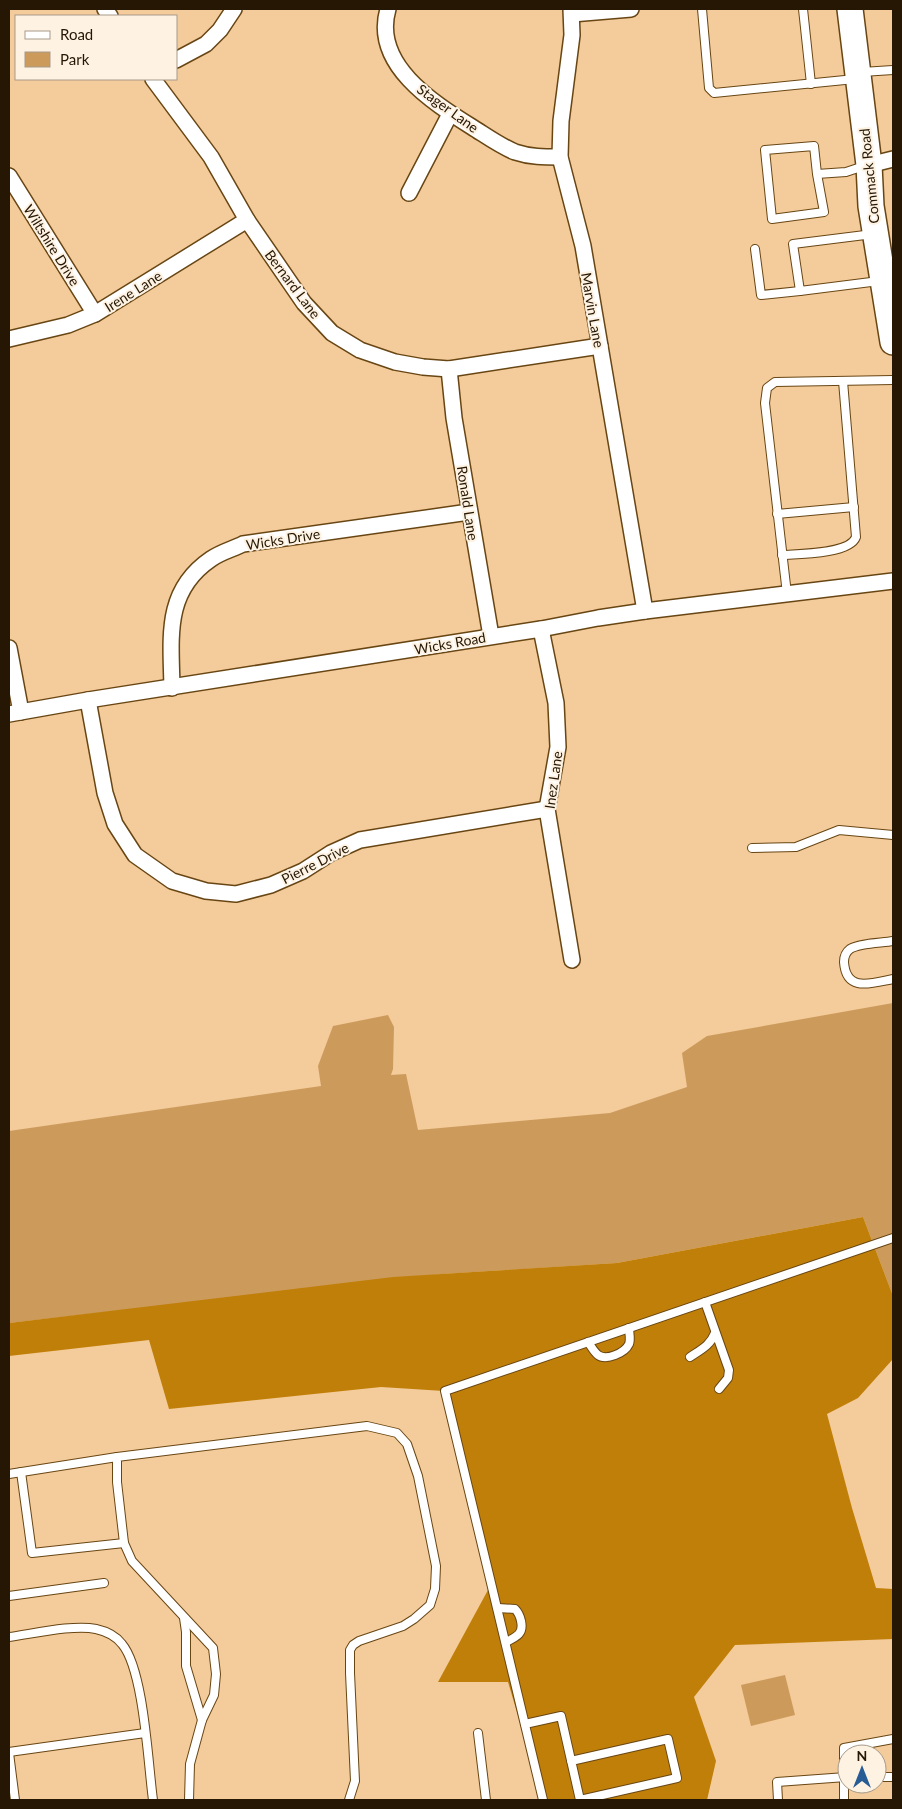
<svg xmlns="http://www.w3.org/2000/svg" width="902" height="1809" font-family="Lato,sans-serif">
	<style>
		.green { fill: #cc9b5c }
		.forest { fill: #c07f08 }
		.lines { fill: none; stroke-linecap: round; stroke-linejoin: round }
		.lane-casing { stroke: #684614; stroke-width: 10 }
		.street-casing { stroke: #684614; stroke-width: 18 }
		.primary-casing { stroke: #684614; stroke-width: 28 }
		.lane { stroke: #fff; stroke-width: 8 }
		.street { stroke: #fff; stroke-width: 15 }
		.primary { stroke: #fff; stroke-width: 25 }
		.labels { text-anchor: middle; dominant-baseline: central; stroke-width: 4; stroke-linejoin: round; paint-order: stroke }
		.street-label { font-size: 14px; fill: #251704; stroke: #fef2e3 }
	</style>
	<rect width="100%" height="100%" fill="#f4cb9a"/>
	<g class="green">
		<polygon points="893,1003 893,1296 863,1217 617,1263 443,1274 9,1323 9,1131 321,1086 318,1066 333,1026 388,1015 394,1027 393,1069 391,1075 406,1074 418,1130 610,1113 687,1087 682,1053 707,1036"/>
		<polygon points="785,1675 795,1715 751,1726 741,1685"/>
	</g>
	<polygon class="forest" points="863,1217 893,1296 893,1359 858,1398 827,1414 852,1508 876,1588 893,1589 893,1639 735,1645 694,1697 716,1761 707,1800 543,1800 508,1682 438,1682 488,1590 462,1464 444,1391 381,1387 169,1409 149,1340 9,1356 9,1323 393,1277 617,1263"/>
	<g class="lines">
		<defs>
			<g id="lane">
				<polyline points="702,9 709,88 714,93 855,79"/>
				<polyline points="803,9 811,84"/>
				<polyline points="862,72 893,70"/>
				<polyline points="817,174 824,212 772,219 765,150 814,146 817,174 846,172 864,166"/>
				<polyline points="873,234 793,244 800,291 879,281"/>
				<polyline points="755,249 761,295 800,291"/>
				<polyline points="777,514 854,507"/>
				<path d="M782,555c17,-1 68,-1 74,-18l-13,-156"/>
				<polyline points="787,594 765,403 767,388 775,382 893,380"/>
				<polyline points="752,848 796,847 839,830 893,835"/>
				<path d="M893,941c-11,2 -34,2 -43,8 -4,3 -6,8 -6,13 2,31 28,21 49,17"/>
				<polyline points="705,1302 729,1370 728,1378 719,1389"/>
				<path d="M588,1342c3,4 6,10 10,13 8,6 27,-2 31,-11 2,-5 0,-11 0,-16"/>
				<path d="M690,1357c10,-7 20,-11 25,-24"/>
				<polyline points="21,1472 32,1553 124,1543"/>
				<polyline points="9,1474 117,1457"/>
				<polyline points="9,1596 104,1583"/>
				<path d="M498,1608l17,1c4,4 5,7 6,12 3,13 -5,16 -15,21"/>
				<polyline points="184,1618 186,1632 186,1666 202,1720"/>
				<path d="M9,1637c23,-3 65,-13 87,-8 9,2 20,7 26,15 22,26 26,120 31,156"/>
				<polyline points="525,1724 561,1716 580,1800 677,1778 668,1739 571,1761"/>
				<polyline points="478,1733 486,1800"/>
				<polyline points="9,1752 145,1733"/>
				<polyline points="9,1753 15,1800"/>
				<polyline points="877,1777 893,1777"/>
				<polyline points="189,1800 190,1764 202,1720 214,1695 216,1674 213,1648 132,1561 124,1543 117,1482 117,1457 367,1426 397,1433 407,1444 418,1476 436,1566 435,1589 430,1605 414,1619 403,1626 359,1641 353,1645 350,1650 350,1673 355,1781 349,1800"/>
				<polyline points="543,1800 445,1391 893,1238"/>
				<polyline points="778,1800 777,1782 846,1777"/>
				<polyline points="844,1800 844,1748 893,1739"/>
			</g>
			<g id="street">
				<polyline points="105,9 110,16"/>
				<path d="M388,9c-16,55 44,93 84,118 13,8 28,19 43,25 15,5 29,5 45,5"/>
				<polyline points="571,9 572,35 561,121 560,157 583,246 645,611"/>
				<polyline points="572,14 631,9"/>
				<polyline points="176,60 206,44 220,30 234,9"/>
				<polyline points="153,79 211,157 247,220 304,303 332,333 360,350 395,362 423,367 449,369 600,346"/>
				<polyline points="869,165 893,159"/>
				<polyline points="9,176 95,314"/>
				<polyline points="409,193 450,114"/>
				<polyline points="9,339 68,325 95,314 247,220"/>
				<polyline points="449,369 454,418 491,636"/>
				<polyline points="541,629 556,703 558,747 547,809 572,960"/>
				<polyline points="9,648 21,712"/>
				<path d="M172,688c-1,-51 -8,-97 39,-129 10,-7 22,-10 32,-15l226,-32"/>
				<polyline points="88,700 105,793 115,824 135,855 172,881 206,891 236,894 271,885 303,871 331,853 360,840 547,809"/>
				<polyline points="9,714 88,700 541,629 598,618 645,611 893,581"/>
			</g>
			<polyline id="primary" points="850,9 869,165 871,206 893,342"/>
		</defs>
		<use href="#lane" class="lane-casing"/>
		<use href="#street" class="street-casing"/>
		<use href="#primary" class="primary-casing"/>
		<use href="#lane" class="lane"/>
		<use href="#street" class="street"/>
		<use href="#primary" class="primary"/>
	</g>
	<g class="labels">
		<g class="street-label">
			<text transform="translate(448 108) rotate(36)">Stager Lane</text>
			<text transform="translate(869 176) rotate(-96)">Commack Road</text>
			<text transform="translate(52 245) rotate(58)">Wiltshire Drive</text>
			<text transform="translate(293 284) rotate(53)">Bernard Lane</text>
			<text transform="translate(133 291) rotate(-32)">Irene Lane</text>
			<text transform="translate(593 310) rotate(80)">Marvin Lane</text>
			<text transform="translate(468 503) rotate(81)">Ronald Lane</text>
			<text transform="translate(283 539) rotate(-9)">Wicks Drive</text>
			<text transform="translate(450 643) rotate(-10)">Wicks Road</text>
			<text transform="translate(553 780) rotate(-82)">Inez Lane</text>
			<text transform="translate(315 863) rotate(-27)">Pierre Drive</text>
		</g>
	</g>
	<rect width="902" height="1809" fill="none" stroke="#251704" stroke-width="20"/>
	<rect x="15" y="15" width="162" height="65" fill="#fef2e3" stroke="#a79a8a"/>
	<rect x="25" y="31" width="25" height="8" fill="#ffffff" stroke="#a79a8a"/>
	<text x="60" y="40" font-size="15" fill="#251704">Road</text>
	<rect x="25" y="52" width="25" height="15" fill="#cc9b5c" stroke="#a79a8a"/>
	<text x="60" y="65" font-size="15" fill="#251704">Park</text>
	<g transform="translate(862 1769)"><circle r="24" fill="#fef2e3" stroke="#a79a8a"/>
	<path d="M0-4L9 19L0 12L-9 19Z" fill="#275c95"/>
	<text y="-8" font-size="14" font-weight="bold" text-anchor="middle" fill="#251704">N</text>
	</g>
</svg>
